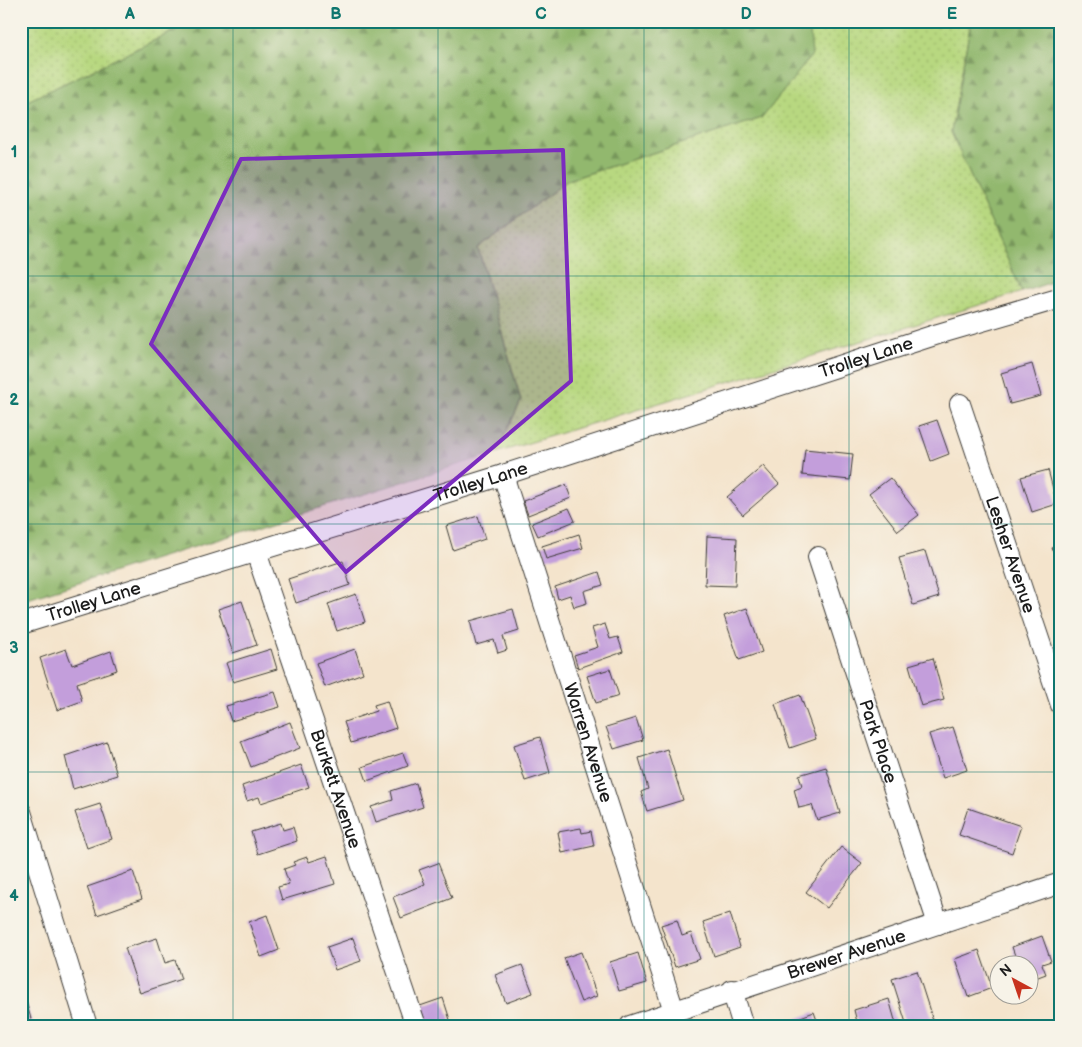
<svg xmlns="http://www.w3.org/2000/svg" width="1082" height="1047" font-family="'Balsamiq Sans',sans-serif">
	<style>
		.grass { fill: url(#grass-dots); stroke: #6a7a4e }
		.forest { fill: url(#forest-firs); stroke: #576a45 }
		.building { fill: #c39edb }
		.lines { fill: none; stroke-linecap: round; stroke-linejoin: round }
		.minor-casing { stroke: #3c3a36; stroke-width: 22 }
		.minor { stroke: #fff; stroke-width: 20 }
		.marked { fill: #7b2cbf; fill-opacity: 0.2; stroke: #7b2cbf; stroke-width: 4; stroke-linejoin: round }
		.grid { fill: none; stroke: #0f766e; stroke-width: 1; stroke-opacity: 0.55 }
		.labels { text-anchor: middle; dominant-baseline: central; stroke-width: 4; stroke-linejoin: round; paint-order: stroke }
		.street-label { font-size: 18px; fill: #1c1c1c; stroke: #f7f3e8 }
		.neatline { fill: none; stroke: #0f766e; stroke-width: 2 }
		.grid-label { font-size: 16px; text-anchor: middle; font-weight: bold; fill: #0f766e }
	</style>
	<defs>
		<pattern id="grass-dots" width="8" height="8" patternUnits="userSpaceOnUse" patternTransform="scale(1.25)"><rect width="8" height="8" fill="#b8d880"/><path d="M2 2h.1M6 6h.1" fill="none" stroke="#9eb96e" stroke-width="1.8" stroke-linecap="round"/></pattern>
		<pattern id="forest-firs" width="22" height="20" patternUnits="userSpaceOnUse" patternTransform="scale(1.25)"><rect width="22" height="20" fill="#92b86e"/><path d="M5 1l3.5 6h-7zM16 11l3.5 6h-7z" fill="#76955a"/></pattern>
	</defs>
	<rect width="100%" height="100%" fill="#f7f3e8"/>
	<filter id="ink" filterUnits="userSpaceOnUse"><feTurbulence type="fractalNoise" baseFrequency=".02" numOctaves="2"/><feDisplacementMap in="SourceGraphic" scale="10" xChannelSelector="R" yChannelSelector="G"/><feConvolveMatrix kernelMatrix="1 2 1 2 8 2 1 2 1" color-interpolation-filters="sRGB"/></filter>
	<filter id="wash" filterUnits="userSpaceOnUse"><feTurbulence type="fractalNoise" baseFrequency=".0096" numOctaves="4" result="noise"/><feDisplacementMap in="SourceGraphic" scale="20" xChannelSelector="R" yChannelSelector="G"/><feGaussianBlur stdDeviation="1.12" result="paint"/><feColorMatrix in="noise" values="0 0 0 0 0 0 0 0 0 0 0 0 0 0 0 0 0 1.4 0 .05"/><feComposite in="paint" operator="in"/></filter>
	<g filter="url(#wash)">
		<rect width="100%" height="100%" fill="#f4e4cc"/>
		<g class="grass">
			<polygon points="21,21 195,21 21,104"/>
			<polygon points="809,21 971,21 951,132 1022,292 496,453 521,401 478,248 568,180 762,118 811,55"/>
		</g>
		<g class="forest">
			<polygon points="195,21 809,21 812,55 762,118 568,180 478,248 521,401 496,453 21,601 21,104"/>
			<polygon points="971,21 1061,21 1061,279 1022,292 951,132"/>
		</g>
		<g id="blocks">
			<g class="building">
				<polygon points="1032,364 1041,396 1010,404 1001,373"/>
				<polygon points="937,420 949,454 931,461 919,426"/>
				<polygon points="805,449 853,454 850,480 802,475"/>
				<polygon points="763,466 779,484 743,515 727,497"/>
				<polygon points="1048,470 1057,504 1032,512 1021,477"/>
				<polygon points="890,478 919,515 898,531 869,494"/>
				<polygon points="566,485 571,498 528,515 523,501"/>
				<polygon points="569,508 575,521 538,536 532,523"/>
				<polygon points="478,516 485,539 453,550 446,526"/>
				<polygon points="579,534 583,548 546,559 542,546"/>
				<polygon points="707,536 737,538 735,586 705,585"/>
				<polygon points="1061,544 1061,570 1052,548"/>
				<polygon points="925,551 939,597 913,605 899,558"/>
				<polygon points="343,561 350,585 296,603 288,579"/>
				<polygon points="599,572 603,585 584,591 587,603 574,607 570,595 558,599 555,587"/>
				<polygon points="356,594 365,622 337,631 328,604"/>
				<polygon points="242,601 257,645 233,653 218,609"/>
				<polygon points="747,608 762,652 739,660 724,616"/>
				<polygon points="513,609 519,631 503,636 507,650 498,653 494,640 476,645 470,621"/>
				<polygon points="605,624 610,639 618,637 623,652 578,668 574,655 598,647 592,628"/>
				<polygon points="66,649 72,665 111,651 117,670 77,683 82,701 57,710 40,658"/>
				<polygon points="271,649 277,669 233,682 226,663"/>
				<polygon points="355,649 363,673 325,687 316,663"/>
				<polygon points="933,658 944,700 921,706 909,665"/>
				<polygon points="610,669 619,696 596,703 587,676"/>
				<polygon points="275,692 280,707 231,721 226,706"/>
				<polygon points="800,695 816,739 790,748 775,704"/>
				<polygon points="387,701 396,728 351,743 344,722 376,711 374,705"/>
				<polygon points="636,718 643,740 614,749 606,727"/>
				<polygon points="290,722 300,748 251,767 241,741"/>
				<polygon points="953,727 967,770 943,778 929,734"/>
				<polygon points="540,737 550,773 525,781 514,745"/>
				<polygon points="107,742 117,775 73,789 65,756"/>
				<polygon points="667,749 683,800 647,811 641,792 648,789 639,758"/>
				<polygon points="403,753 408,766 367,781 362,767"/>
				<polygon points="301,765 309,787 261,803 259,797 247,801 242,786"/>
				<polygon points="826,767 840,813 817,820 812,805 799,808 794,789 802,786 799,775"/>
				<polygon points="416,783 423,807 376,822 371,807 393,800 391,791"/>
				<polygon points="100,804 112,839 87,848 75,812"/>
				<polygon points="968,808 1021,826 1012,853 959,835"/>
				<polygon points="281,823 283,830 293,827 297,841 258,854 251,832"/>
				<polygon points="581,828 582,833 591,831 594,846 562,853 558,832"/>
				<polygon points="841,847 862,863 827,908 806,892"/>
				<polygon points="327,856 335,884 282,900 278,887 289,884 284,869 295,865 293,862 307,857 309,862"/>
				<polygon points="438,863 452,898 401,918 393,897 425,884 419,870"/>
				<polygon points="133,871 142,899 97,915 87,887"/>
				<polygon points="730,913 740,947 714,956 703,922"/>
				<polygon points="267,915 279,950 261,957 249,922"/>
				<polygon points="677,920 682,936 691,933 700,959 675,967 661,925"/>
				<polygon points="1042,936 1051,961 1042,964 1046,974 1030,980 1030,964 1018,964 1012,947"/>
				<polygon points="157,938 165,963 175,960 181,979 140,993 125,948"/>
				<polygon points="353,938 361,961 335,970 327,947"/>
				<polygon points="979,950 992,988 968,997 955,959"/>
				<polygon points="581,952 597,996 581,1002 564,958"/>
				<polygon points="638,953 647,983 619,991 610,962"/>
				<polygon points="522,965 533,993 506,1003 495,975"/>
				<polygon points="917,971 933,1021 919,1026 907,1026 892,979"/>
				<polygon points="443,998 452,1026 427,1026 420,1006"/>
				<polygon points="889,999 896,1024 858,1026 854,1010"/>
				<polygon points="26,1001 33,1026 21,1026 21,1002"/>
				<polygon points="814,1012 819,1026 791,1026 790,1021"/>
			</g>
		</g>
	</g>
	<g filter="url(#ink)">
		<use href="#blocks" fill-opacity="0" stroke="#3c3a36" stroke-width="1"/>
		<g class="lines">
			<defs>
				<g id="minor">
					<path id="s1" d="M960,404l101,301"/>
					<path id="s2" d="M503,475l171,536"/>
					<path id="s3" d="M256,552l160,474"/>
					<path id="s4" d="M818,557l120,367"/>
					<path id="s5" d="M21,624l482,-149 435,-141 123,-36"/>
					<polyline points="21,812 87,1026"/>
					<polyline points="732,990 743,1026"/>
					<path id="s6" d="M630,1026l431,-143"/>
				</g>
			</defs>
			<use href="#minor" class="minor-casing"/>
			<use href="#minor" class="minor"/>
		</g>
	</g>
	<path class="marked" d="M563,150l8,231 -225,191 -195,-228 90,-185z"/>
	<path class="grid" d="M233,21v1005M438,21v1005M644,21v1005M849,21v1005M21,276h1040M21,524h1040M21,772h1040"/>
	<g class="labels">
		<g class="street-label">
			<text stroke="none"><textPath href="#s5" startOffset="886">Trolley Lane</textPath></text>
			<text stroke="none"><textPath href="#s5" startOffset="481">Trolley Lane</textPath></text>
			<text stroke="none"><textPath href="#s1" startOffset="159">Lesher Avenue</textPath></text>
			<text stroke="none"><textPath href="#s5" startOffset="76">Trolley Lane</textPath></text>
			<text stroke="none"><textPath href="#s4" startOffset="194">Park Place</textPath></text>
			<text stroke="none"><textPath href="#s2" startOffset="281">Warren Avenue</textPath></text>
			<text stroke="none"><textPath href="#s3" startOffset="250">Burkett Avenue</textPath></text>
			<text stroke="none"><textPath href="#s6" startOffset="228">Brewer Avenue</textPath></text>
		</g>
	</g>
	<rect width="1082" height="1047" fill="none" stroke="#f7f3e8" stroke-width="55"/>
	<g transform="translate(1014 980) rotate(320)"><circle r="24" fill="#f7f3e8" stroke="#9f9d96"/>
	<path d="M0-4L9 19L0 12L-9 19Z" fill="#c8321e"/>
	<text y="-8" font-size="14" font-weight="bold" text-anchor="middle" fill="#1c1c1c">N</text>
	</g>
	<rect x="28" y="28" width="1026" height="992" class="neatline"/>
	<g class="grid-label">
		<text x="130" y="19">A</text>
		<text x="336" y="19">B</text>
		<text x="541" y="19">C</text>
		<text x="746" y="19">D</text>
		<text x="952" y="19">E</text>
		<text x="14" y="157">1</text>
		<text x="14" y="405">2</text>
		<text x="14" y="653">3</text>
		<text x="14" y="901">4</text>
	</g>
</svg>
